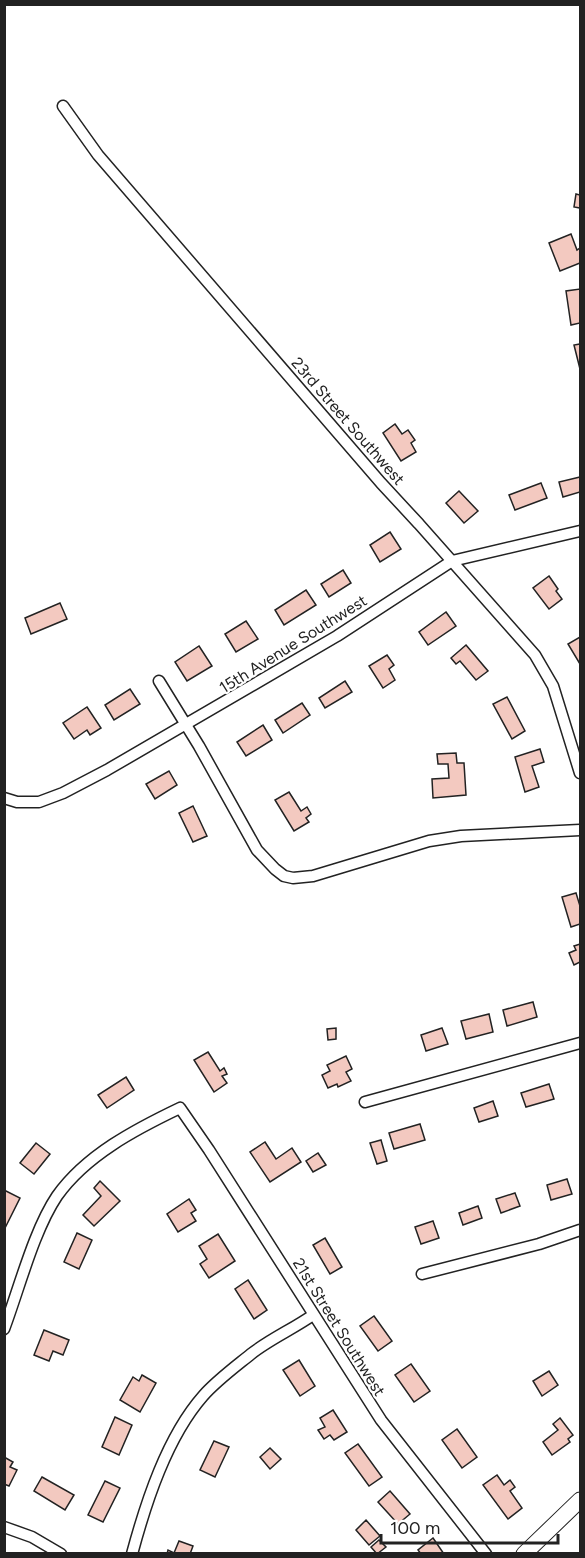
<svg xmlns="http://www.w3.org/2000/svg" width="585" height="1558" font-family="Figtree,sans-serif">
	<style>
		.building { fill: #f3c9c0; stroke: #222; stroke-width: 1.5 }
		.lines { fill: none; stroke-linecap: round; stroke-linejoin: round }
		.street-casing { stroke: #222; stroke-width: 13 }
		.secondary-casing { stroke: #222; stroke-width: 17 }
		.street { stroke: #fff; stroke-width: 10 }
		.secondary { stroke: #fff; stroke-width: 15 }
		.labels { text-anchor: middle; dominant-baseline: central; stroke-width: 4.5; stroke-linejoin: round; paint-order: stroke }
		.street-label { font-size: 16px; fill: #222; stroke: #fff }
	</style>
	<rect width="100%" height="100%" fill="#fff"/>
	<g class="building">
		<polygon points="576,194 580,195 580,208 574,207"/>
		<polygon points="571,234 577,250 580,248 580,263 560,271 549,243"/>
		<polygon points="580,289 580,323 571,325 566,291"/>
		<polygon points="580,344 580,369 574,345"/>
		<polygon points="395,424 402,434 408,430 415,440 411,443 416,452 401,461 383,433"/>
		<polygon points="580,477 580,492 563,497 559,482"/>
		<polygon points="541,483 547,498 515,510 509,495"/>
		<polygon points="459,491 478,511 464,523 446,503"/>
		<polygon points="390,532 401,549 380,562 370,545"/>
		<polygon points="343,570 351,583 329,597 321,584"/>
		<polygon points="549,576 558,589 556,591 562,599 549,609 533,588"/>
		<polygon points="306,590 316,605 284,625 275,610"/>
		<polygon points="60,603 67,619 31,634 25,618"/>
		<polygon points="446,612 456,626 428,645 419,632"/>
		<polygon points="246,621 258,639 236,652 225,634"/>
		<polygon points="580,637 580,664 568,644"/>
		<polygon points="466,645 488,671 476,680 460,661 456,664 451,658"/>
		<polygon points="199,646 212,666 187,681 175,662"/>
		<polygon points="387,655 394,665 389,669 395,680 383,688 369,666"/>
		<polygon points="345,681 352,692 325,708 319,698"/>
		<polygon points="130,689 140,704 114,720 105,705"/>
		<polygon points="507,697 525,731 512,739 493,704"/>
		<polygon points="302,703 310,715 283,733 275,720"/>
		<polygon points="87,707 101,728 90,735 87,730 74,739 63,723"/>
		<polygon points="263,725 272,740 246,756 237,742"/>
		<polygon points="540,749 544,762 532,766 539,787 525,792 515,757"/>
		<polygon points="456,753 457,763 464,763 466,795 433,798 432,779 449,778 448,764 438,764 437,754"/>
		<polygon points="169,771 177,785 155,799 146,784"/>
		<polygon points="289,792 301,811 307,807 311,814 306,818 309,822 294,831 275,800"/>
		<polygon points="193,806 207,836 193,842 179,813"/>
		<polygon points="576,893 580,906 580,924 571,927 562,897"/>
		<polygon points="580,944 580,962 574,965 569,953 576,950 574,946"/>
		<polygon points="533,1002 537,1017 507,1026 503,1010"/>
		<polygon points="489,1014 493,1032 466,1039 461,1021"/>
		<polygon points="336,1028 336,1039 328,1040 327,1029"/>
		<polygon points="442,1028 448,1044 426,1051 421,1035"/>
		<polygon points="208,1052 220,1071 224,1068 227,1074 222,1076 227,1083 214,1092 194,1060"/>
		<polygon points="346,1056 352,1069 346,1072 351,1081 338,1087 337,1084 328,1088 322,1075 330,1071 327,1065"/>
		<polygon points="126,1077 134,1090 107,1108 98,1095"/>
		<polygon points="549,1084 554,1099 526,1107 521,1093"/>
		<polygon points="493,1101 498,1116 479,1122 474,1108"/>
		<polygon points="420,1124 425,1140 394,1149 389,1133"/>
		<polygon points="381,1140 387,1161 377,1164 370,1143"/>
		<polygon points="265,1142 276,1159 292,1148 301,1162 270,1182 250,1152"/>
		<polygon points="36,1143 50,1154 34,1174 20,1163"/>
		<polygon points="318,1153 326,1165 313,1172 306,1161"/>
		<polygon points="567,1179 572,1194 551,1200 547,1185"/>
		<polygon points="100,1181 120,1201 94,1226 83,1215 101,1196 94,1188"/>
		<polygon points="4,1190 20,1198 5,1228 4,1228"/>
		<polygon points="515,1193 520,1206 501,1213 496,1199"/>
		<polygon points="189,1199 196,1210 191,1213 196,1221 178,1232 167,1214"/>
		<polygon points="478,1206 482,1218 463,1225 459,1213"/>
		<polygon points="433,1221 439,1238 421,1244 415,1227"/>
		<polygon points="77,1233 92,1240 79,1269 64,1262"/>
		<polygon points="218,1234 235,1261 209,1278 200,1264 207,1259 199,1246"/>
		<polygon points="325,1238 342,1267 330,1274 313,1245"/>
		<polygon points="248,1280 267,1310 254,1319 235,1289"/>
		<polygon points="374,1316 392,1341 378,1351 360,1326"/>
		<polygon points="44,1330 69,1340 63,1355 53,1351 49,1361 34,1355"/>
		<polygon points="299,1360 315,1386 300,1396 283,1370"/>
		<polygon points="411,1364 430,1391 414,1402 395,1375"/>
		<polygon points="549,1371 558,1385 542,1396 533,1381"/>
		<polygon points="142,1375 156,1383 140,1412 120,1400 133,1377 139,1381"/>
		<polygon points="333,1410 347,1432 334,1440 330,1435 324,1439 318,1430 325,1427 320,1418"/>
		<polygon points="115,1417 132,1425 119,1455 102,1447"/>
		<polygon points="560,1418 573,1435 568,1439 570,1442 552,1455 543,1442 558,1430 553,1424"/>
		<polygon points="457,1429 477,1457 462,1468 442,1440"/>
		<polygon points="214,1441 229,1447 215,1477 200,1470"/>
		<polygon points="358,1444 382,1477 369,1486 345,1453"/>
		<polygon points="270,1448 281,1459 270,1469 260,1457"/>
		<polygon points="4,1457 13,1462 10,1467 17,1470 9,1486 4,1484"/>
		<polygon points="497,1475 504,1485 510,1480 515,1487 510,1491 522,1508 508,1519 483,1485"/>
		<polygon points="42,1477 74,1495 65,1510 34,1491"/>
		<polygon points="105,1481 120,1488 103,1522 88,1515"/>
		<polygon points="390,1491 410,1514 398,1524 378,1502"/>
		<polygon points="366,1520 380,1536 369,1545 356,1530"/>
		<polygon points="433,1538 444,1554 421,1554 418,1550"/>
		<polygon points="379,1540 386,1547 377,1554 371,1547"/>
		<polygon points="179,1541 193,1546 190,1554 167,1554 168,1550 174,1553"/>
	</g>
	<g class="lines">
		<defs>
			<g id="street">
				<polyline points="63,106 98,155 381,483 419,524 535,655 553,686 580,773"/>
				<polyline points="159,681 199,746 257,850 275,869 284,876 293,878 313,876 429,841 461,836 580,830"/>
				<polyline points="4,798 17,802 39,802 63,793 107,770 337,636 452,561 580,531"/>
				<polyline points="365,1102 580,1043"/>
				<polyline points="422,1274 539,1244 580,1230"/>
				<path d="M4,1329c15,-40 30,-99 53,-133 29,-41 79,-67 123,-88l29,42 172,270 105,134"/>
				<polyline points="4,1527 32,1537 61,1554"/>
				<path d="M132,1554c14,-52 35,-117 71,-158 13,-15 32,-29 48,-42 19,-15 42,-25 62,-39"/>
			</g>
			<polyline id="secondary" points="524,1554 580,1500"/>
		</defs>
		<use href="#street" class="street-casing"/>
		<use href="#secondary" class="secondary-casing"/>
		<use href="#street" class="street"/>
		<use href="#secondary" class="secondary"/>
	</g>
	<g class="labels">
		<g class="street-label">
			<text transform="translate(348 421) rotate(49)">23rd Street Southwest</text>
			<text transform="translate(293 644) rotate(-32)">15th Avenue Southwest</text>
			<text transform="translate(339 1327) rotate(58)">21st Street Southwest</text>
		</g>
	</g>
	<rect width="585" height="1558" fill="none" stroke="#222222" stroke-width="12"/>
	<path d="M381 1534v9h177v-9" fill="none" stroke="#222222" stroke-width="3"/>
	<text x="390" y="1534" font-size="18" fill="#222222" stroke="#ffffff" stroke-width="4.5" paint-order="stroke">100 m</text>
</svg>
